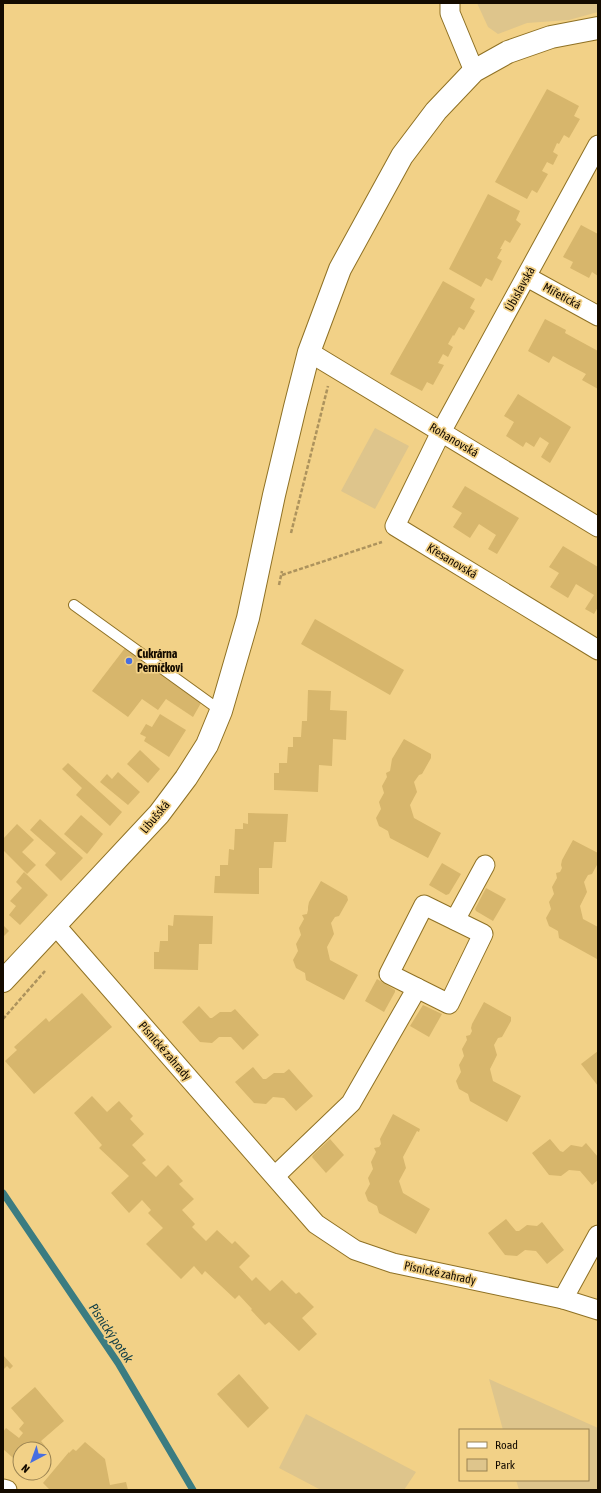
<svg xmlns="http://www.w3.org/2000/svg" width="601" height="1493" font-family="'Asap Condensed',sans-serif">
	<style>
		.green { fill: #dec58c }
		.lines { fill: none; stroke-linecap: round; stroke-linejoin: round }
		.stream { stroke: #3b7c81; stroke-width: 7 }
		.building { fill: #d7b66c }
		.lane-casing { stroke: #8f7124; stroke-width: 12 }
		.street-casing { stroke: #8f7124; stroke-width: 21 }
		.secondary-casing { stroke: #8f7124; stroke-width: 24 }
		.path { stroke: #ad935d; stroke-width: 2.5; stroke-dasharray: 4 2; stroke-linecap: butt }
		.lane { stroke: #fff; stroke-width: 10 }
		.street { stroke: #fff; stroke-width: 19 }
		.secondary { stroke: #fff; stroke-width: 22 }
		.poi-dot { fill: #476ee1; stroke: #f2d187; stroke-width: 1.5 }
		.labels { text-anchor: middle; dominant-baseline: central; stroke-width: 3.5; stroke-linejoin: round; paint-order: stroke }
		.street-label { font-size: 12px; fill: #140b00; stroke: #f2d187 }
		.poi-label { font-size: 12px; font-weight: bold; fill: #140b00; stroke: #f2d187; text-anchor: start }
		.water-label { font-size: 13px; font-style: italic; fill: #154147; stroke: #f2d187 }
	</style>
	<rect width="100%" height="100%" fill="#f2d187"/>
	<g class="green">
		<polygon points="477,3 598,3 598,12 569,20 527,23 498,34 488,27"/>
		<polygon points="375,428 409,446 375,509 341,491"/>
		<polygon points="489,1379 598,1428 598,1490 519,1490 516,1480 588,1480 588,1430 503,1430"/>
		<polygon points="306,1414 416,1472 404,1490 321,1490 279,1468"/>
	</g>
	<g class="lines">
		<polyline class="stream" points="3,1193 118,1363 193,1490"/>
	</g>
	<g class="building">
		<polygon points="547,89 579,106 574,116 580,119 569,138 564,135 559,144 557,143 553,152 558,155 553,165 547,162 542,171 548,174 537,193 532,190 527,199 495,182"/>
		<polygon points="488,194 520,211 516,220 521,224 510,243 505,240 500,249 502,249 497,258 502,261 492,281 486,278 481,287 449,269"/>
		<polygon points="581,225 598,234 598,276 592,272 589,278 570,268 573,262 563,257"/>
		<polygon points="443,281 475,299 470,308 475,311 464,330 459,327 454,336 453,335 448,344 453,347 448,357 443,354 438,363 444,365 433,385 427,382 422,391 390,374"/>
		<polygon points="545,319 566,330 565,333 598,351 598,389 582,380 586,374 569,365 553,356 549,363 528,351"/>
		<polygon points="518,394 571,427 550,463 541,457 549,443 540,437 534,447 526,442 523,447 506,436 514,422 504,416"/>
		<polygon points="465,486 519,518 497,554 488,549 496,535 479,524 470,538 453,527 462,513 452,507"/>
		<polygon points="563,546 598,567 598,607 594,614 585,609 594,595 576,584 568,598 550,587 559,573 549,567"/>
		<polygon points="315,619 404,670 390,695 301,644"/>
		<polygon points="125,648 201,703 193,717 166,699 158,710 142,699 128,717 92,691"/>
		<polygon points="308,690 331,691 330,710 347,711 346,740 333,739 332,766 319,765 318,792 274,790 274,773 279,773 279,763 287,763 288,747 293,747 293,737 301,737 302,721 307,721"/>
		<polygon points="160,714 186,730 169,757 144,741 146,737 140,734 146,724 152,727"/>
		<polygon points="404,739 431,754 431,758 422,774 419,775 414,782 417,792 410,805 414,818 441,833 428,858 390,838 388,831 379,826 376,818 381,809 379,802 384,793 382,786 387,777 386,773 390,771 392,759"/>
		<polygon points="140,750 160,769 148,783 127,764"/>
		<polygon points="68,763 122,812 110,826 76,795 82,788 62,769"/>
		<polygon points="118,772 140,792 128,805 100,782 107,774 112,779"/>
		<polygon points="248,813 288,814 286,842 274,842 272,868 259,868 259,894 214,893 215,876 220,876 220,865 228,865 229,849 234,850 235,829 243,829 243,823 248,824"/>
		<polygon points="81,815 103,834 87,854 64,834"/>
		<polygon points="40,819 83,858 61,881 45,865 56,853 30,830"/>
		<polygon points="17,824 34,840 22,852 36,865 27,874 3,850 3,839"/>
		<polygon points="573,840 598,853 598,863 592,874 588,875 584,882 587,892 580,906 583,919 598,927 597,959 559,938 558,931 549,926 546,918 551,909 549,902 554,894 552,887 557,878 556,873 560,872 562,868 561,865 562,860"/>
		<polygon points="442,863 461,874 449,894 446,895 429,885"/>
		<polygon points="24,872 48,895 20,925 9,915 16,906 10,901 22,888 16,882"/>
		<polygon points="321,881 347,896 348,900 339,916 335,917 331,923 334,934 327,947 330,960 358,975 344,1000 306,980 305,973 296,968 293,960 298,951 296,944 301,935 299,928 304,919 302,915 307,914 308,910 308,907 309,902"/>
		<polygon points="486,888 506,899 493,921 476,911 475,909"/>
		<polygon points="174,915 213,916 212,944 199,944 198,970 154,969 154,952 159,952 160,941 168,941 168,925 173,926"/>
		<polygon points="3,925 9,931 3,937"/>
		<polygon points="377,979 395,990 395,992 384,1012 365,1001"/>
		<polygon points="82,993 112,1027 34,1094 5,1061 17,1050 14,1047 46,1018 49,1022"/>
		<polygon points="484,1002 511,1017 511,1021 502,1037 498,1038 494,1045 497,1055 490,1069 493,1081 521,1096 507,1122 470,1101 468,1094 459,1089 456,1081 461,1072 459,1065 464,1056 462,1049 467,1040 466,1036 470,1035 472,1031 471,1028 472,1024"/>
		<polygon points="423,1005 442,1014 429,1037 410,1026"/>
		<polygon points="199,1006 210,1018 212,1018 220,1012 231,1012 235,1009 259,1035 243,1050 231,1037 219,1037 212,1043 200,1042 182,1022"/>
		<polygon points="598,1051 598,1086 581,1064"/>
		<polygon points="253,1067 263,1079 266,1079 274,1073 284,1073 289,1069 313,1096 296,1111 284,1098 273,1097 266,1104 254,1103 235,1082"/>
		<polygon points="92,1096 107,1112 119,1101 133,1116 130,1119 144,1134 132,1145 146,1160 142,1163 156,1177 168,1165 183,1181 179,1184 194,1199 182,1210 195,1224 192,1227 206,1241 217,1230 232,1244 235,1241 250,1256 239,1267 252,1281 256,1277 270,1291 282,1280 296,1294 299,1292 314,1307 302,1318 317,1334 299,1351 269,1322 265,1325 251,1310 252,1309 239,1295 235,1299 205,1271 202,1275 194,1266 181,1279 146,1244 163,1228 148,1213 151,1210 142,1200 129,1213 111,1193 129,1176 99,1148 102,1145 74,1113"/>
		<polygon points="393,1114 420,1129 419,1132 417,1131 403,1157 406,1168 399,1181 403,1193 430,1209 416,1234 379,1213 377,1206 368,1201 365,1193 370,1184 368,1178 373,1169 371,1162 376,1152 374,1148 379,1147 381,1144 380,1139"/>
		<polygon points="330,1139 344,1155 326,1173 312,1157 313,1155"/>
		<polygon points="550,1139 560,1151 563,1152 571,1145 582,1147 586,1143 598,1157 598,1180 592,1185 580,1171 569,1170 561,1176 549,1175 532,1153"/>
		<polygon points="506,1219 516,1231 519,1231 527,1225 537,1226 542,1222 564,1250 547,1264 536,1251 525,1250 517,1256 505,1255 488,1233"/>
		<polygon points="3,1355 13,1366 10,1369 7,1366 3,1370"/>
		<polygon points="239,1374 269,1408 248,1428 217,1394"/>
		<polygon points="35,1387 64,1421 41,1441 45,1446 42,1449 20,1449 20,1464 3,1449 3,1432 6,1428 19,1438 23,1433 19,1429 24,1423 11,1408"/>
		<polygon points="85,1442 105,1459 110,1485 126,1482 128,1490 50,1490 43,1483 69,1452 69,1453 73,1449 76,1451"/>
	</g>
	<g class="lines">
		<defs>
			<polyline id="lane" points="74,605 221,711"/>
			<g id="street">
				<polyline points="450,3 450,13 474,71"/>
				<polyline points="598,145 441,432 395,526 598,650"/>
				<polyline points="527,277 598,316"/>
				<polyline points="309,352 598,527"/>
				<polygon points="424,905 483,934 449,1004 389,974"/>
				<polyline points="455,920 485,865"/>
				<polyline points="56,926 316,1224 355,1250 393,1263 563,1299 598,1310"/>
				<polyline points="275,1176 351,1103 417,988"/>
				<polyline points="563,1299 598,1235"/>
				<polyline points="3,1489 7,1490"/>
			</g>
			<polyline id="secondary" points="3,981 159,814 186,778 207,745 221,711 248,618 274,495 295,407 309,352 340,269 402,156 436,111 474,71 508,52 551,37 598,28"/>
		</defs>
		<use href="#lane" class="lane-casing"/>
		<use href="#street" class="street-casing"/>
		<use href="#secondary" class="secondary-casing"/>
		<g class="path">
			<polyline points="291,533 328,386"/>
			<polyline points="282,575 382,542"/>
			<polyline points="279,585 282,571"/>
			<polyline points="3,1019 45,971"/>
		</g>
		<use href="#lane" class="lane"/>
		<use href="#street" class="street"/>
		<use href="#secondary" class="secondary"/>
	</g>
	<circle class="poi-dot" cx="129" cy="661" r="4"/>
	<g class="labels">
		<g class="street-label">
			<text transform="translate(520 289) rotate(-61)">Úbislavská</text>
			<text transform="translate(562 296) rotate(29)">Miřetická</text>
			<text transform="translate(454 440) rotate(31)">Rohanovská</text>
			<text transform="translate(452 561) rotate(31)">Křesanovská</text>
			<text transform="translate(155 817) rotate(-50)">Libušská</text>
			<text transform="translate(165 1051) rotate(49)">Písnické zahrady</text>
			<text transform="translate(440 1273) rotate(12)">Písnické zahrady</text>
		</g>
		<g class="poi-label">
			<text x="137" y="654">Cukrárna<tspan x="137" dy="14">Perníčkovi</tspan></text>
		</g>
		<g class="water-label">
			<text transform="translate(111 1333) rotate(56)">Písnický potok</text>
		</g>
	</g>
	<rect width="601" height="1493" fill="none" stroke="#140b00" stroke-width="8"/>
	<rect x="459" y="1429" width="130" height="52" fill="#f2d187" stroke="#998251"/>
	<rect x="467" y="1442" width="20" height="6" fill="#ffffff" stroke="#998251"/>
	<text x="495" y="1449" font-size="12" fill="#140b00">Road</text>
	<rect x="467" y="1459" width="20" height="12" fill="#dec58c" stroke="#998251"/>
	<text x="495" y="1469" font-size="12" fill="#140b00">Park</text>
	<g transform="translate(32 1461) rotate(221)"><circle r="19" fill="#f2d187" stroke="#998251"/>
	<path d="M0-3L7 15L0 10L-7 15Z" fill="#476ee1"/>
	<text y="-6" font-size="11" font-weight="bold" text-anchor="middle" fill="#140b00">N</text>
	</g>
</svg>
